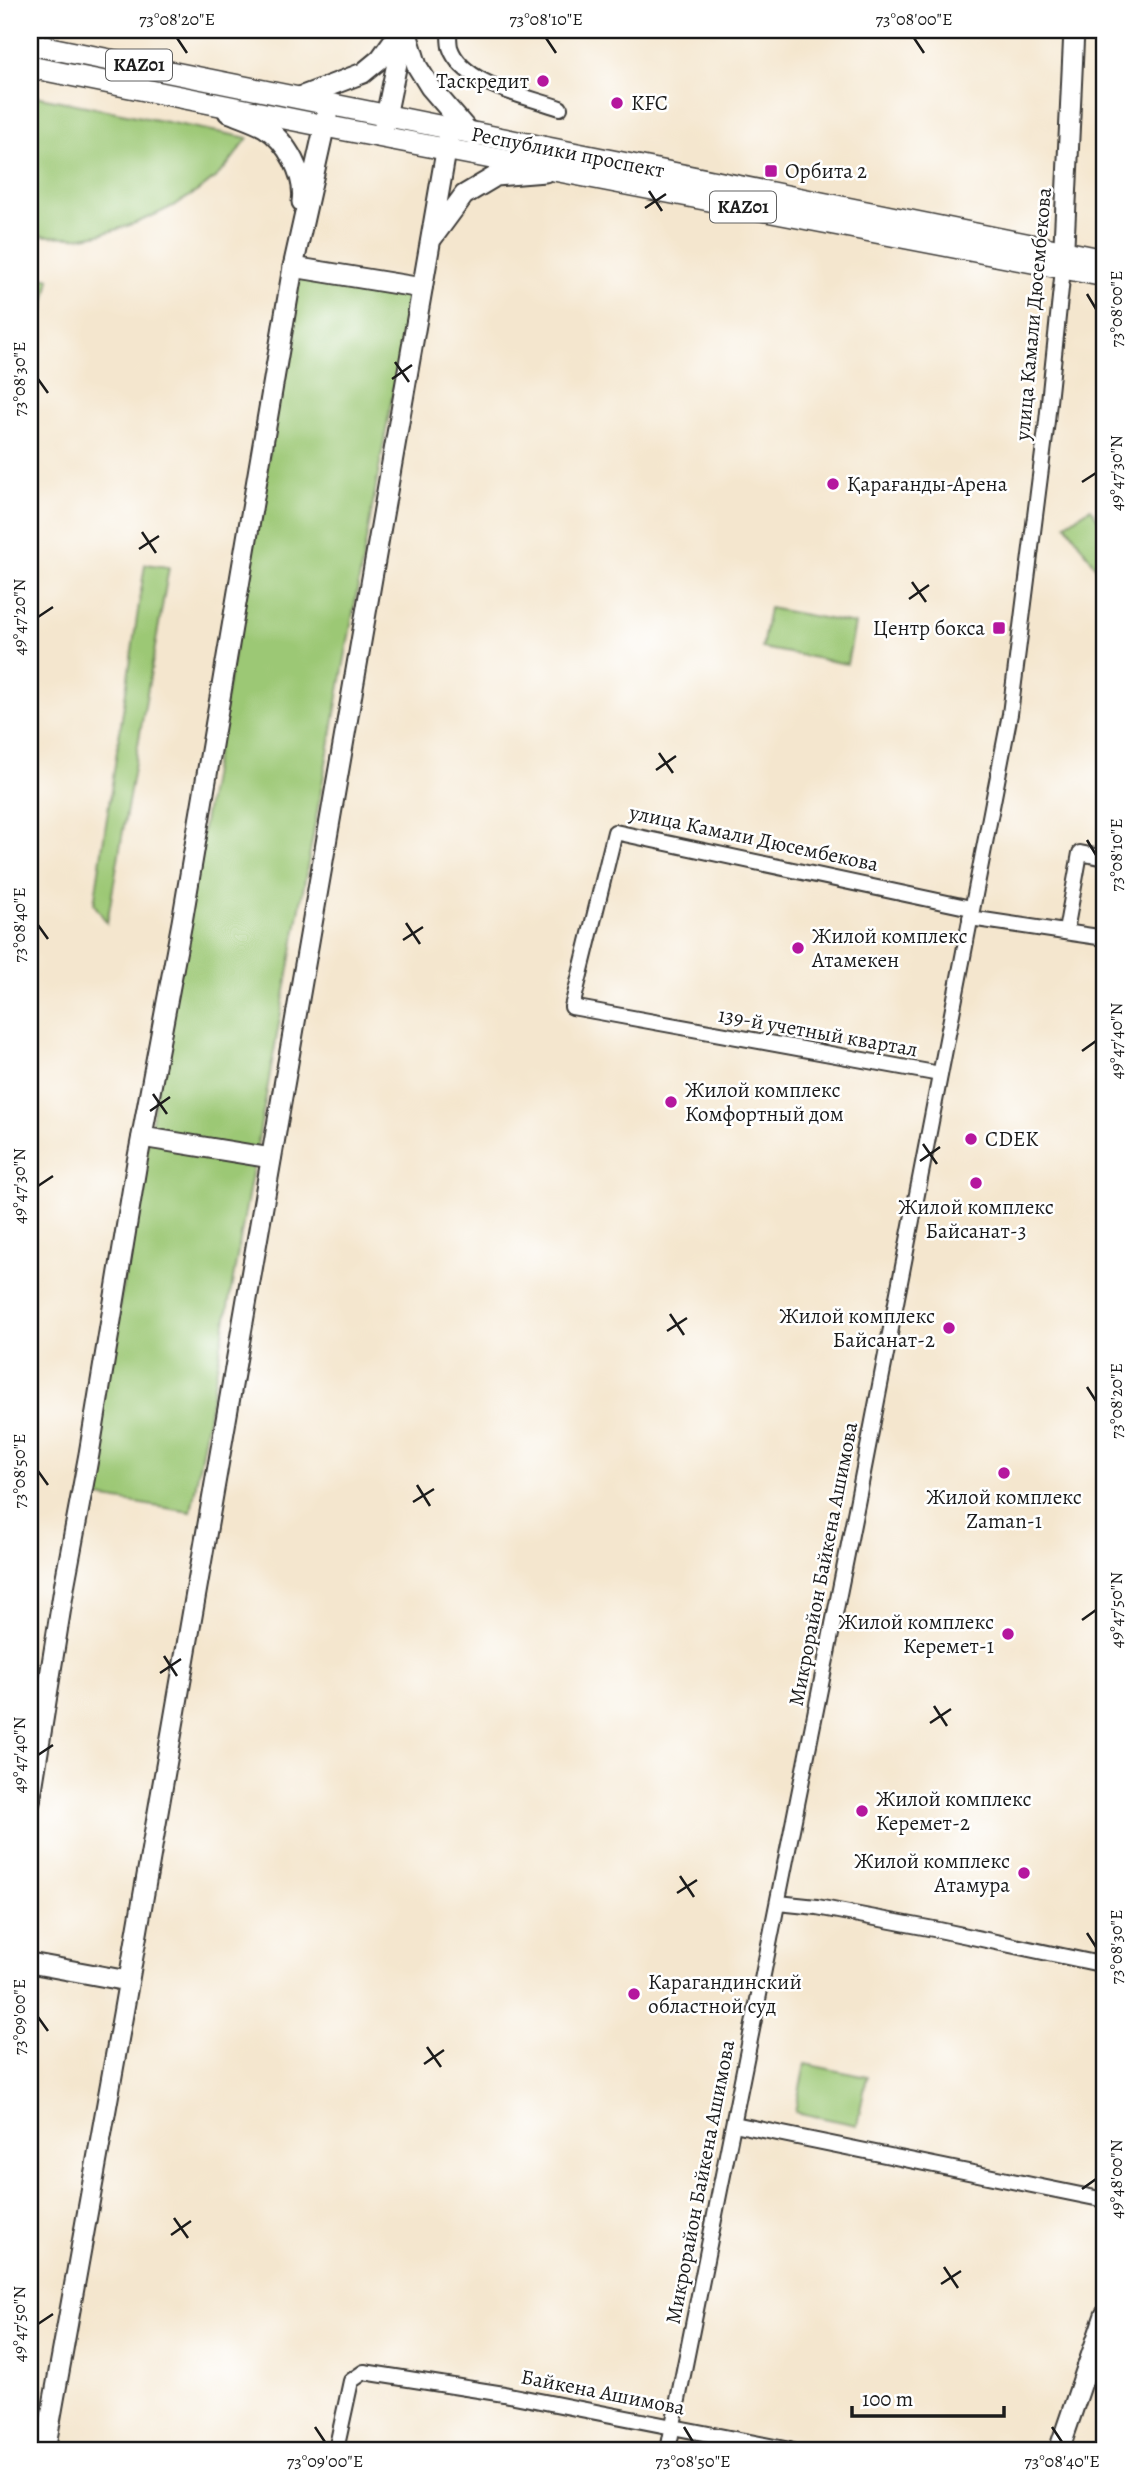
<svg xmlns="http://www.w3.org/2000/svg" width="1135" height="2480" font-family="Alegreya,serif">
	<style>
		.green { fill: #9cc875; stroke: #5c7248; stroke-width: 2 }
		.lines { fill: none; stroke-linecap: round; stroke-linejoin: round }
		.minor-casing { stroke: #3c3a37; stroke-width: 18 }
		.major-casing { stroke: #3c3a37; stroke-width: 23 }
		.highway-casing { stroke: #3c3a37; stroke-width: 24 }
		.minor { stroke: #fff; stroke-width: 14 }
		.major { stroke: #fff; stroke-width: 19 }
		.highway { stroke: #fff; stroke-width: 21 }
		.ticks { fill: none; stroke: #1c1c1c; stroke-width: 2.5 }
		.poi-dot { fill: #b5179e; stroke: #fff; stroke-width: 2.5 }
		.labels { text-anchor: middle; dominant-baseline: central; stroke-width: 5; stroke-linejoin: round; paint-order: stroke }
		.shield { fill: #fff; stroke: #606060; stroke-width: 2 }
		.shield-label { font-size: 19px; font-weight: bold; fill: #1c1c1c }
		.poi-label { font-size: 21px; fill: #1c1c1c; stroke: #fff; text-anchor: start }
		.street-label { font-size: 21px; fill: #1c1c1c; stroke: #fff }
		.neatline { fill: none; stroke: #1c1c1c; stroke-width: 2.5 }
		.ticks-label { font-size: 18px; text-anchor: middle; fill: #1c1c1c }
	</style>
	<rect width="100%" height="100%" fill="#fff"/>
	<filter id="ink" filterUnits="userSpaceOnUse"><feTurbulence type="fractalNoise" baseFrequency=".0143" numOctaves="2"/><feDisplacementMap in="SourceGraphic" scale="14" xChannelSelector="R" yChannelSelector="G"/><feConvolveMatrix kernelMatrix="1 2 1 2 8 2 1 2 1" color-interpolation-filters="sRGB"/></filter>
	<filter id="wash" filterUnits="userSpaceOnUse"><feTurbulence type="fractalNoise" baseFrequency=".00686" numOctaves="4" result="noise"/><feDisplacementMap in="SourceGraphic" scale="28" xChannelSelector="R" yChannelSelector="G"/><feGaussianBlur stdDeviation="1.57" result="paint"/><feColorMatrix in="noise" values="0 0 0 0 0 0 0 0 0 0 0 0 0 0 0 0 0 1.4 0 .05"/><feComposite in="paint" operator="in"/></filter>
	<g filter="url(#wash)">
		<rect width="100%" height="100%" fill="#f4e6ce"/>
		<g class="green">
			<path d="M30,95l218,43c-8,10 -15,21 -23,30 -32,34 -97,63 -143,69 -16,1 -33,-1 -49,-2l-3,-1z"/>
			<polygon points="301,269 411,292 191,1512 86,1495"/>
			<polygon points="30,274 50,279 43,312 30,309"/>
			<polygon points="1091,508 1105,530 1105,571 1101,574 1066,524"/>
			<polygon points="145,564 169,567 107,923 94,904"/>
			<polygon points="769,608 855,624 847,664 762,648"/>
			<polygon points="805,2064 867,2077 857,2125 795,2112"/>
		</g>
	</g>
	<g filter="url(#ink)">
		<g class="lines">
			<defs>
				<g id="minor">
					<path d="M449,30c0,5 0,12 1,17 12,38 77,49 110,61"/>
					<polyline points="970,918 1105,938"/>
					<polyline points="1066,931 1080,853 1105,858"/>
					<polyline points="940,1074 572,1007 615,832 971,908"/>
					<polyline points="778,1903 817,1907 939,1930 1105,1965"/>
					<polyline points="734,2124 1105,2200"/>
					<polyline points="336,2450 351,2381 364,2372 504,2394 790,2450"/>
					<polyline points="668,2450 857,1504 1010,714 1047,421 1063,269"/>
				</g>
				<g id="major">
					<polyline points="406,30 417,66 430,87 468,131"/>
					<polyline points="300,97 363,73 380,59 401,30"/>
					<path d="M228,112c12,5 25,9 36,15 23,14 42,49 38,75"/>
					<polyline points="383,131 403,34"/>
					<polyline points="433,237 464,195 496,176 545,172"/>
					<polyline points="1063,266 1074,30"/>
					<polyline points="293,267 422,288"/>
					<polyline points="142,1137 271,1158"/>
					<polyline points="30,1802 65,1582 89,1454 137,1162 182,922 293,267 328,111"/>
					<polyline points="30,1963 128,1981"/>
					<polyline points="45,2450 123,2014 449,134"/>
					<polyline points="1059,2450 1105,2315"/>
				</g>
				<g id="highway">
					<polyline points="30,44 1105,260"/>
					<polyline points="30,67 325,126 1105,276"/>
				</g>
			</defs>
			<use href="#minor" class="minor-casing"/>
			<use href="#major" class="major-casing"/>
			<use href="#highway" class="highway-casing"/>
			<use href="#minor" class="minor"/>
			<use href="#major" class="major"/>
			<use href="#highway" class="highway"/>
		</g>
	</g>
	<path class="ticks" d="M177,38l10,15M546,38l10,15M914,38l10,15M649,191l13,20M645,208l21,-14M1087,294l9,15M395,362l14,20M38,379l10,14M392,379l20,-14M1082,482l14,-9M142,532l14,21M139,549l20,-13M912,582l14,20M909,599l20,-14M38,617l15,-10M659,753l14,20M656,770l20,-14M1087,840l9,15M406,923l14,21M38,925l10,14M403,940l20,-13M1082,1051l14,-10M153,1094l14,20M150,1111l20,-14M923,1144l14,20M920,1161l20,-14M38,1186l15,-10M670,1314l14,21M667,1331l20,-13M1087,1387l9,14M38,1471l10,14M417,1485l13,21M413,1502l21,-13M1082,1620l14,-10M164,1656l13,20M160,1673l21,-14M934,1706l13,20M930,1723l21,-14M38,1755l15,-10M680,1876l14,21M677,1893l20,-13M1087,1933l9,14M38,2017l10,14M427,2047l14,20M424,2064l20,-14M1082,2189l14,-10M174,2218l14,20M171,2235l20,-14M944,2267l14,21M941,2284l20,-13M38,2324l15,-10M315,2427l10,15M684,2427l9,15M1052,2427l10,15"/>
	<g class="poi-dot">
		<circle cx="543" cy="81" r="7"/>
		<circle cx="617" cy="103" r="7"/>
		<rect x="764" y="164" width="14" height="14" rx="3.5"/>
		<circle cx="833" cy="484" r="7"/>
		<rect x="992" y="621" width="14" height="14" rx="3.5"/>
		<circle cx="798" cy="948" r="7"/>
		<circle cx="671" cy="1102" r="7"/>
		<circle cx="971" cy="1139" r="7"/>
		<circle cx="976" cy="1183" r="7"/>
		<circle cx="949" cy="1328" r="7"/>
		<circle cx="1004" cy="1473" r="7"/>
		<circle cx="1008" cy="1634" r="7"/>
		<circle cx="862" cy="1811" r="7"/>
		<circle cx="1024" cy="1873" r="7"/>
		<circle cx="634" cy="1994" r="7"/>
	</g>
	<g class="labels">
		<g class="shield">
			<rect x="106" y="49.5" width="66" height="31" rx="5"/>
			<rect x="710" y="191.5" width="66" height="31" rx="5"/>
		</g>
		<g class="shield-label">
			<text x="139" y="65">KАZ01</text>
			<text x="743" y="207">KАZ01</text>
		</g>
		<g class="poi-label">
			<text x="529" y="81" text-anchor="end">Таскредит</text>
			<text x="631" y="103">KFC</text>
			<text x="785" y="171">Орбита 2</text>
			<text x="847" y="484">Қарағанды-Арена</text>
			<text x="985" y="628" text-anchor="end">Центр бокса</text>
			<text x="812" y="936">Жилой комплекс<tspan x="812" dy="24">Атамекен</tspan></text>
			<text x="685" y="1090">Жилой комплекс<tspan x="685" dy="24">Комфортный дом</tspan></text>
			<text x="985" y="1139">CDEK</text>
			<text x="976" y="1207" text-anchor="middle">Жилой комплекс<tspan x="976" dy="24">Байсанат-3</tspan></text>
			<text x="935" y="1316" text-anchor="end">Жилой комплекс<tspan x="935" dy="24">Байсанат-2</tspan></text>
			<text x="1004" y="1497" text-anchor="middle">Жилой комплекс<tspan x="1004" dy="24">Zaman-1</tspan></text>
			<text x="994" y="1622" text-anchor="end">Жилой комплекс<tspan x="994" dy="24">Керемет-1</tspan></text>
			<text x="876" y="1799">Жилой комплекс<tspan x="876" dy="24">Керемет-2</tspan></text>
			<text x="1010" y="1861" text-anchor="end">Жилой комплекс<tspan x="1010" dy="24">Атамура</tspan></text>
			<text x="648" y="1982">Карагандинский<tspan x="648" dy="24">областной суд</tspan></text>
		</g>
		<g class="street-label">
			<text transform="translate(568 152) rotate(11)">Республики проспект</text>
			<text transform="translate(1033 314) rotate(-85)">улица Камали Дюсембекова</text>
			<text transform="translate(754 838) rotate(12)">улица Камали Дюсембекова</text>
			<text transform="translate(818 1032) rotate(10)">139-й учетный квартал</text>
			<text transform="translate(823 1564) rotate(-79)">Микрорайон Байкена Ашимова</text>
			<text transform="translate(700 2182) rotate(-79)">Микрорайон Байкена Ашимова</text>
			<text transform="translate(603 2392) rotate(11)">Байкена Ашимова</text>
		</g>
	</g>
	<rect width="1135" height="2480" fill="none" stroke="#fff" stroke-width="77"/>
	<path d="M852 2406v10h152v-10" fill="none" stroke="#1c1c1c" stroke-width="3.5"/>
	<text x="862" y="2406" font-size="21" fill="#1c1c1c" stroke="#ffffff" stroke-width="5" paint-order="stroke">100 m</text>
	<rect x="38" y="38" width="1058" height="2404" class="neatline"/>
	<g class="ticks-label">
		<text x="177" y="25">73°08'20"E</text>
		<text x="546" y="25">73°08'10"E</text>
		<text x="914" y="25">73°08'00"E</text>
		<text transform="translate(1116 309) rotate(-90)" y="6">73°08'00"E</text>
		<text transform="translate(19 379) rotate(-90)" y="6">73°08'30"E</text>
		<text transform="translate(1116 473) rotate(-90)" y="6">49°47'30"N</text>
		<text transform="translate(19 617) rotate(-90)" y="6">49°47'20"N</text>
		<text transform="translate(1116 855) rotate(-90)" y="6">73°08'10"E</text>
		<text transform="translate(19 925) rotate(-90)" y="6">73°08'40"E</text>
		<text transform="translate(1116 1041) rotate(-90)" y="6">49°47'40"N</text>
		<text transform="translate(19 1186) rotate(-90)" y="6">49°47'30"N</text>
		<text transform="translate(1116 1401) rotate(-90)" y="6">73°08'20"E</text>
		<text transform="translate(19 1471) rotate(-90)" y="6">73°08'50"E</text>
		<text transform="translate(1116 1610) rotate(-90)" y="6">49°47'50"N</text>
		<text transform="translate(19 1755) rotate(-90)" y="6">49°47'40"N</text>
		<text transform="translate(1116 1947) rotate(-90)" y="6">73°08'30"E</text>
		<text transform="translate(19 2017) rotate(-90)" y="6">73°09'00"E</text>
		<text transform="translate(1116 2179) rotate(-90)" y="6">49°48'00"N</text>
		<text transform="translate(19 2324) rotate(-90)" y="6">49°47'50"N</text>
		<text x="325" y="2467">73°09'00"E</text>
		<text x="693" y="2467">73°08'50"E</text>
		<text x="1062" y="2467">73°08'40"E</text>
	</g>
</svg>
